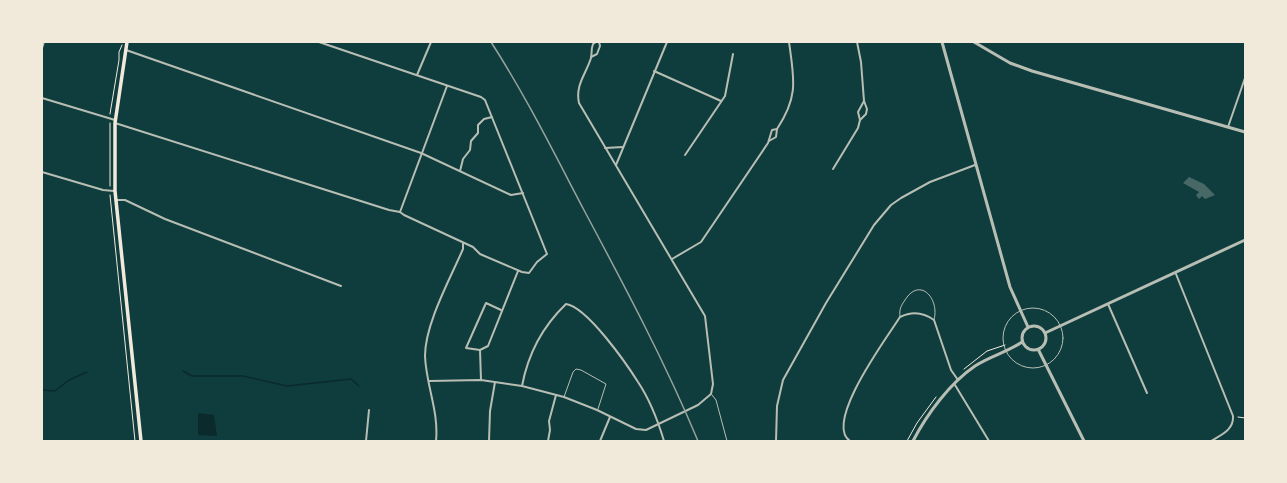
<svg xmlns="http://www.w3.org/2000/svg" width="1287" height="483" font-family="'Exo 2',sans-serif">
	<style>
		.water { fill: #0a2a2b }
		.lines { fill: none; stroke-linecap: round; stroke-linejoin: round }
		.stream { stroke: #0a2a2b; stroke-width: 1.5 }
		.building { fill: #486865 }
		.path { stroke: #f1e9da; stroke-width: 1 }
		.service { stroke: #b8beb3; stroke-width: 1 }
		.minor { stroke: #b8beb3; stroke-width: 2 }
		.tertiary { stroke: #b8beb3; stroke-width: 3 }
		.primary { stroke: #f1e9da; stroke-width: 3.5 }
		.rail { stroke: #97a49c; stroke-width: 1.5 }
	</style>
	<rect width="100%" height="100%" fill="#0f3d3e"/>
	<polygon class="water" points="198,413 214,415 217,436 198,435"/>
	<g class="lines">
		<g class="stream">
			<polyline points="183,371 192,376 243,376 287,386 351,379 359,386"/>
			<polyline points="42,390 55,391 69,380 87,372"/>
		</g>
	</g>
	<polygon class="building" points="1189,177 1204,184 1215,195 1205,199 1202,196 1199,199 1196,195 1199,192 1183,183"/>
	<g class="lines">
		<g class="path">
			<polyline points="110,114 119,60 119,52 122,45"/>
			<polyline points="110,186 110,123"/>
			<polyline points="110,195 135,441"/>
			<polyline points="964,369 987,351 1005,345"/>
			<polyline points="1238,417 1245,418"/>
			<polyline points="907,441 917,423 936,397"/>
		</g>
		<g class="service">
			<circle cx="1033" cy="338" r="30"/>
			<path d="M900,317c-1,-8 1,-11 5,-17 15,-24 35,-1 29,20"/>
			<polyline points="712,395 716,400 727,441"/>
			<polyline points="564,397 573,372 576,369 581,370 606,384 598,409"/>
		</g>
		<g class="minor">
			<polyline points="319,42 481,97 485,100 547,254 537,262 529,273 522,272 480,254 473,247 404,215 400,212 447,86"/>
			<polyline points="42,48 44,42"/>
			<polyline points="126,50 421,153 511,195 523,193"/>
			<polyline points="591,57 597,54 600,46 599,42"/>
			<polyline points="654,71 721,101"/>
			<polyline points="417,75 431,42"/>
			<polyline points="42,98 115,120"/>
			<polyline points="860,120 858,112 864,101"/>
			<polyline points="115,123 389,210 400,212"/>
			<polyline points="1228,127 1245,78"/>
			<polyline points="769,141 776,137 777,129"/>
			<polyline points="605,148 623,147"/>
			<polyline points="685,155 725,96 733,54"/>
			<polyline points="616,165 667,42"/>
			<polyline points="833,169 858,128 860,120 866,114 867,109 864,101 861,62 857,42"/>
			<polyline points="460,171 463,159 470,150 471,141 478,133 478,125 484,119 492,117"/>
			<polyline points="42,172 103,190 114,191"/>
			<polyline points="117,200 125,200 165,219 341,286"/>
			<path d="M672,259l29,-17 67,-99 4,-13 5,-1c22,-33 17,-50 12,-87"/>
			<path d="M1176,274l57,142c1,14 -12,19 -22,25"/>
			<polyline points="1108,304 1147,393"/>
			<polyline points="480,350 488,346 518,271"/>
			<polyline points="480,350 466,348 486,303 501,310"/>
			<polyline points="480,350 481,380"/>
			<path d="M429,381l52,-1 41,6 42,11 33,13 39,19 10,1 52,-25 13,-11 2,-10 -8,-68 -126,-213c-4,-18 7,-29 12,-45 1,-5 0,-9 2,-14l3,-2"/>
			<polyline points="955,385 989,441"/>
			<path d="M522,386c6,-32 21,-60 44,-82 21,3 60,59 72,78 12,18 20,39 26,59"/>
			<polyline points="366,441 369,410"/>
			<path d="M436,441c3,-30 -10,-56 -11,-85 0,-32 25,-77 38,-107v-6"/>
			<polyline points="489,441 490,411 495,382"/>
			<polyline points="548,441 550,430 549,421 556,395"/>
			<polyline points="600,441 610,417"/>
			<polyline points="776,441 777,406 783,380 826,303 874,225 891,205 901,198 930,182 975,165"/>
			<path d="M850,441c-27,-18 38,-105 50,-124 12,-6 23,-5 34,3l17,50 7,10"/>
		</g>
		<g class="tertiary">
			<polyline points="942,42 1010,287 1028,327"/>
			<polyline points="974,42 1010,63 1032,71 1245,132"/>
			<circle cx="1034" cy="338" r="12"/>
			<polyline points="1045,333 1245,240"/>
			<polyline points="1038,349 1084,441"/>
			<path d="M913,441c14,-27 37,-58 62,-75 15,-10 33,-14 47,-24"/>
		</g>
		<polyline class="primary" points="127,42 115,123 115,191 141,441"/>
		<path class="rail" d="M491,42c35,54 64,113 94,170 40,75 80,150 113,229"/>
	</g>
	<rect width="1287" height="483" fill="none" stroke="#f1e9da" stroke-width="86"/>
</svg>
